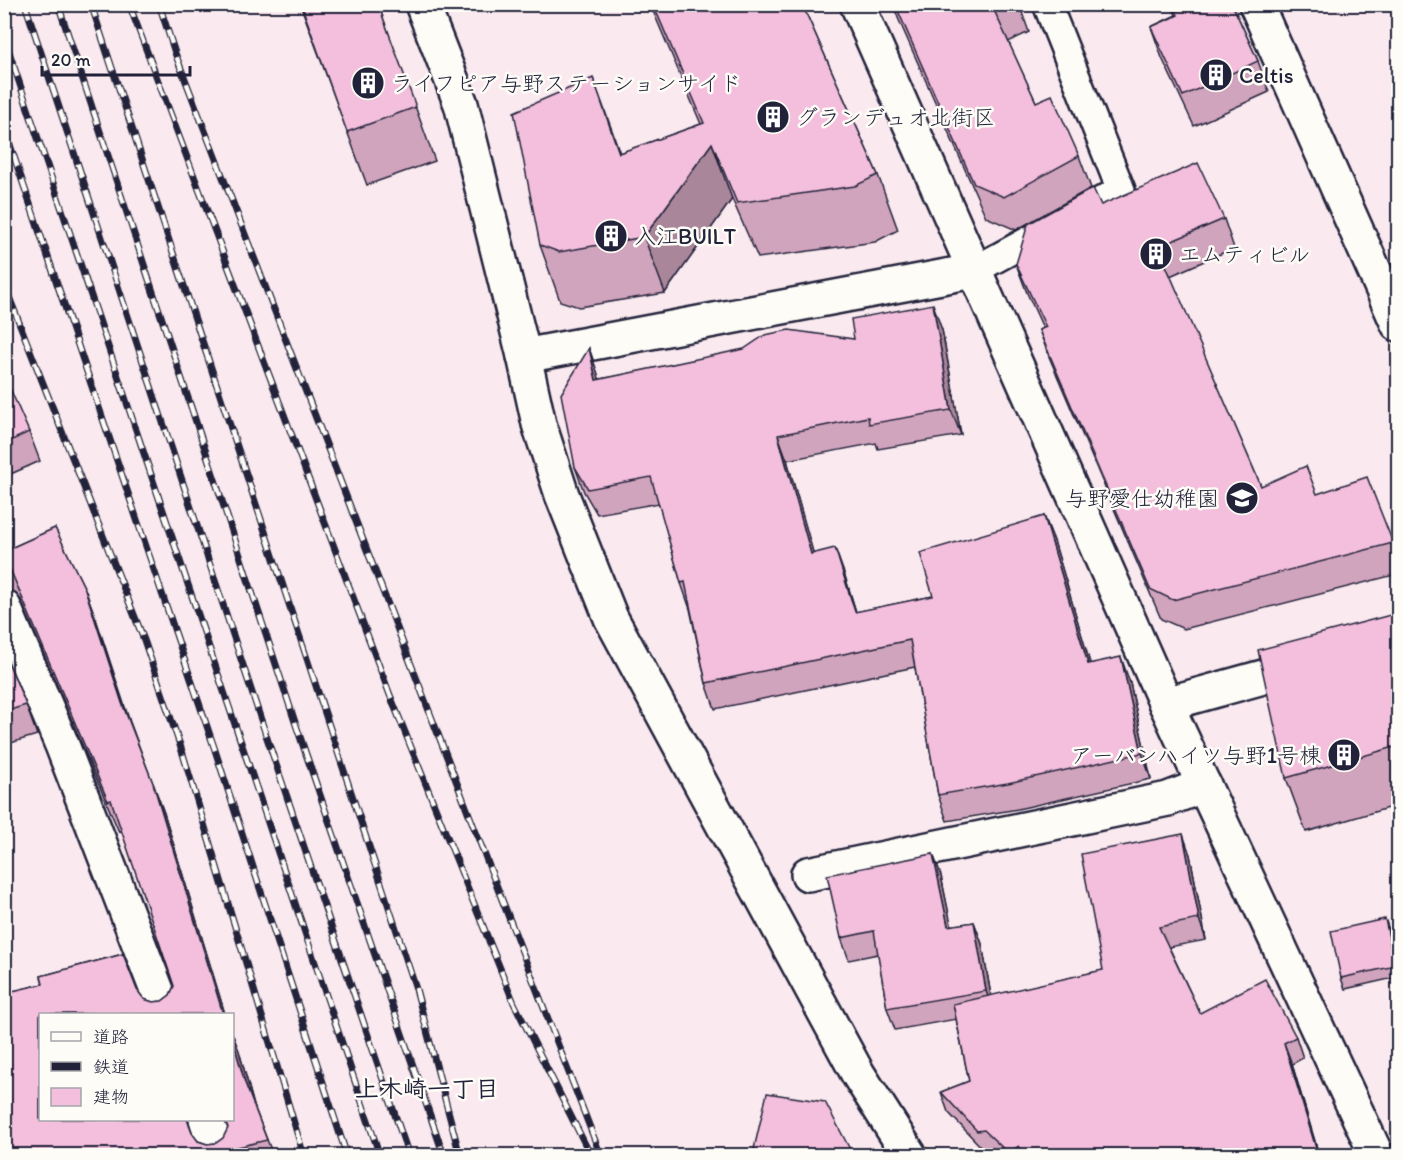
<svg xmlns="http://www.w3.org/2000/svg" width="1403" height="1160" font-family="Itim,'Klee One',sans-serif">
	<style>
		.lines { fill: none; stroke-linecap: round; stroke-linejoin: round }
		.lane-casing { stroke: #22223b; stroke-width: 32 }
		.street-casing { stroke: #22223b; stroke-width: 38 }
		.secondary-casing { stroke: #22223b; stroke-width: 38 }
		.lane { stroke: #fdfcf7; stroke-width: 27 }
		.street { stroke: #fdfcf7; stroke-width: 33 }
		.secondary { stroke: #fdfcf7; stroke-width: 33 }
		.rail-casing { stroke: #22223b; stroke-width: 7 }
		.rail { stroke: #fdfcf7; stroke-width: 4.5; stroke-dasharray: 14; stroke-linecap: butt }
		.wall { fill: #d1a4bd; stroke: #22223b; stroke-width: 1.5 }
		.shaded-wall { fill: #aa869a; stroke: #22223b; stroke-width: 1.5 }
		.building { fill: #f3bfdc; stroke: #22223b; stroke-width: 1.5 }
		.labels { text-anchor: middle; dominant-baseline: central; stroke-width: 5; stroke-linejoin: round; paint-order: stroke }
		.poi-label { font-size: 22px; fill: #22223b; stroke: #fdfcf7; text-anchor: start }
		.neighbourhood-label { font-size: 24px; font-weight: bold; fill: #22223b; stroke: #fdfcf7 }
	</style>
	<rect width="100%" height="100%" fill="#faeaef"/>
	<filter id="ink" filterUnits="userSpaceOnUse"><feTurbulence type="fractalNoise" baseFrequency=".0167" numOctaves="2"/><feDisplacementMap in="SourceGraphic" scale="12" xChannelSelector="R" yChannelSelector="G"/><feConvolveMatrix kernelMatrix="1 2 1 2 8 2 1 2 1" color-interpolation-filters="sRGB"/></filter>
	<g filter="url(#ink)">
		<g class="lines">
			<defs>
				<polyline id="lane" points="973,271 1121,190 1047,4"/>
				<g id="street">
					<polyline points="422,4 461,104 524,356"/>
					<polyline points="857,4 1166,704 1377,1156"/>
					<polyline points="1256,4 1398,324"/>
					<polyline points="4,607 62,745 166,1014"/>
					<polyline points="1166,704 1306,665"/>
					<polyline points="808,874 1168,799 1204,785"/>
					<polyline points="206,1120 220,1156"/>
				</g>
				<polyline id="secondary" points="910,1156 858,1074 611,618 562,495 539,424 524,356 973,271"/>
			</defs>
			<use href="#lane" class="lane-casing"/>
			<use href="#street" class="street-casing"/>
			<use href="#secondary" class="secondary-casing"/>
			<use href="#lane" class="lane"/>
			<use href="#street" class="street"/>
			<use href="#secondary" class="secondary"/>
			<defs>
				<g id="rail">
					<polyline points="25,4 266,735 409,1156"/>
					<polyline points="58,4 296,725 444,1156"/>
					<polyline points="91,4 416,989 460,1156"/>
					<polyline points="129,4 390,695 514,1003 591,1156"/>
					<polyline points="159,4 175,53 601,1156"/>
					<polyline points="4,37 380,1156"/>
					<polyline points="4,127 214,747 347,1156"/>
					<polyline points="4,284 144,640 183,754 304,1156"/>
				</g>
			</defs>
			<use href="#rail" class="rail-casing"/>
			<use href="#rail" class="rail"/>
		</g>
		<g class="wall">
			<polygon points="300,4 378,4 435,161 367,185"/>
			<polygon points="650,4 802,4 878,175 898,230 875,242 758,258 732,199 665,293 579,307 560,301 540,245 620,153 701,124"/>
			<polygon points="893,4 1019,4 1029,32 1008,42 1036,102 1079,156 1091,188 1016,230 986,217 898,18"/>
			<polygon points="1171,4 1232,4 1258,61 1269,92 1194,126 1162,58 1151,27 1176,15"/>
			<polygon points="1101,205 1224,219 1234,248 1170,276 1261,486 1317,494 1393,543 1398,558 1398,574 1184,629 1161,619 1050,359 1039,330 1043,328 1027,293 1016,264"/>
			<polygon points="942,330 961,435 878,449 876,443 787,460 813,554 844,573 856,612 933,596 1044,516 1054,541 1090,664 1130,683 1151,779 1018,809 947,821 938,795 915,667 715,709 706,683 690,609 681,583 659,503 597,514 584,492 575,467 589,348 599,379 854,339"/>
			<polygon points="4,388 29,432 40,461 4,477"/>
			<polygon points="55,528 85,589 96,619 130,722 164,813 225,1014 40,1014 40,1119 188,1119 193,1135 198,1141 207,1144 216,1143 223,1138 228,1128 225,1119 232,1119 232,1033 239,1051 254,1106 273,1155 4,1155 4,993 43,984 41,976 123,954 137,990 144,999 153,1002 162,1001 170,995 174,986 122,830 119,832 21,600 15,592 4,589 4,551"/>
			<polygon points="1398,613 1398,805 1306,832 1286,778"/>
			<polygon points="4,652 26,705 37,735 4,745"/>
			<polygon points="933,854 941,876 951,926 974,922 982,944 991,996 1103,970 1190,855 1206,940 1169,947 1200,1013 1296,1037 1303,1058 1292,1064 1319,1155 997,1155 991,1151 985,1151 948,1112 941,1092 969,1081 956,1019 895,1030 887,1008 878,954 849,960 841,938"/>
			<polygon points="1385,919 1389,930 1398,977 1345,989 1341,978"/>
		</g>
		<g class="shaded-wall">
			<polygon points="593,78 613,133 639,209 619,153"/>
			<polygon points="712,143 732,199 665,293 644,237"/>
			<polygon points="933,304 942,330 961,435 951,410"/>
			<polygon points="589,348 598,374 605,405 596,380"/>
			<polygon points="778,435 787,460 821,580 811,554"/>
			<polygon points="1044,516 1054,541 1098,690 1088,664"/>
			<polygon points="835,548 844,573 864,638 855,612"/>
			<polygon points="85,589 96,619 133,734 122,703"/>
			<polygon points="1121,657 1130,683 1151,779 1142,753"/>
			<polygon points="153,783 164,813 225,1014 223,1014"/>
			<polygon points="1183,834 1190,855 1206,940 1199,919"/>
			<polygon points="933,854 941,876 956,948 948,926"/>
			<polygon points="1385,919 1389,930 1398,975 1395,966"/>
			<polygon points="974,922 982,944 994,1013 986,991"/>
			<polygon points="232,1033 239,1051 256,1113 245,1083 232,1037"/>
			<polygon points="1284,1043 1292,1064 1319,1155 1318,1155"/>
			<polygon points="1019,1146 1023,1155 1009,1155 1008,1153"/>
		</g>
		<g class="building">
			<polygon points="301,4 378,4 416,107 347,132"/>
			<polygon points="653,4 802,4 878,175 855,186 737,203 712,143 644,237 559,252 540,245 514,112 593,78 619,153 704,123"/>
			<polygon points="895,4 1007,4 994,10 1036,102 1052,95 1079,156 1004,197 974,184"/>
			<polygon points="1173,4 1232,4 1258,61 1183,96 1151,27 1178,15"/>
			<polygon points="1198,163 1224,219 1158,247 1261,486 1306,466 1317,494 1367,477 1393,543 1173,600 1150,589 1039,330 1046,327 1016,264 1028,224 1093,188 1101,205"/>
			<polygon points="933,304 951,410 869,424 868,417 778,435 811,554 835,548 855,612 933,596 920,553 1044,516 1088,664 1121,657 1142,753 1008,783 938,795 910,640 706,683 685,582 681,583 651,477 588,489 575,467 561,394 589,348 596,380 744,349 765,335 789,330 854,339 851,319"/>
			<polygon points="9,386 29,432 4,444 4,388"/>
			<polygon points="55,528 85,589 122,703 153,783 223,1014 40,1014 40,1119 187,1119 192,1133 198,1141 207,1144 216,1143 223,1138 228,1128 225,1119 232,1119 232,1037 245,1083 267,1140 204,1155 4,1155 4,993 43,984 41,976 123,954 137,990 144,999 153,1002 162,1001 170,995 174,986 111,800 108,801 10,569 4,562 4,551"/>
			<polygon points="1398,613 1398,746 1286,778 1258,650"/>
			<polygon points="4,652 26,705 4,712"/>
			<polygon points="1183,834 1199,919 1159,927 1200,1013 1265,979 1296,1037 1284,1043 1318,1155 1194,1155 1192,1148 1177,1155 1025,1155 1019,1146 1008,1153 984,1130 977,1131 941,1092 969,1081 953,1004 1103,970 1081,854"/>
			<polygon points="933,854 948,926 974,922 986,991 887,1008 874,931 841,938 827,875"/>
			<polygon points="1385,919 1395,966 1341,978 1331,931"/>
			<polygon points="767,1093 825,1102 853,1155 757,1155 754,1149"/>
		</g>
	</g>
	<defs>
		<symbol id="building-disc" viewBox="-11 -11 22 22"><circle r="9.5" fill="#22223b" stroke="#fdfcf7"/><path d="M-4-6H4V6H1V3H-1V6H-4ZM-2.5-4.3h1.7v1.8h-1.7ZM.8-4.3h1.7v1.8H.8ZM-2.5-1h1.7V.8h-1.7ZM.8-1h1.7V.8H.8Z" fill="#fff"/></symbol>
		<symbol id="school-disc" viewBox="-11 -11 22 22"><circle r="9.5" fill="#22223b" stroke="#fdfcf7"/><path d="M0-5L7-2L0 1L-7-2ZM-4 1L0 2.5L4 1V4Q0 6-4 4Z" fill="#fff"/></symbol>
	</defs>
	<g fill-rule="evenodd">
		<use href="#building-disc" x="1197" y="56" width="38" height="38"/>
		<use href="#building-disc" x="349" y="64" width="38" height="38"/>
		<use href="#building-disc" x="754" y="98" width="38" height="38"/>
		<use href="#building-disc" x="592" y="217" width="38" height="38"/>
		<use href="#building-disc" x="1137" y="235" width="38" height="38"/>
		<use href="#school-disc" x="1223" y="479" width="38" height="38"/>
		<use href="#building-disc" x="1325" y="736" width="38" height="38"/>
	</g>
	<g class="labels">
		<g class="poi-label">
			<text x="1239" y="75">Celtis</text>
			<text x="391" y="83">ライフピア与野ステーションサイド</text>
			<text x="796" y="117">グランデュオ北街区</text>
			<text x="634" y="236">入江BUILT</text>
			<text x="1179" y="254">エムティビル</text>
			<text x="1219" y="498" text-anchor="end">与野愛仕幼稚園</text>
			<text x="1321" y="755" text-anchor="end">アーバンハイツ与野1号棟</text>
		</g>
		<g class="neighbourhood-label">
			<text x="427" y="1088">上木崎一丁目</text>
		</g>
	</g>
	<rect width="1403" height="1160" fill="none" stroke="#fdfcf7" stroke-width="24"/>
	<rect x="12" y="12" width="1379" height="1136" fill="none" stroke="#22223b" stroke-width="2" filter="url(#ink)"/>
	<rect x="39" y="1013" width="195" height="108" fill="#fdfcf7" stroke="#a5a5ac" stroke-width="1.5"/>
	<rect x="51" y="1032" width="30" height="9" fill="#fdfcf7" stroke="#a5a5ac" stroke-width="1.5"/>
	<text x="93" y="1043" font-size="18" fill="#22223b">道路</text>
	<rect x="51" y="1062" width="30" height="9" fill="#22223b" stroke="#a5a5ac" stroke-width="1.5"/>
	<text x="93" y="1073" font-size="18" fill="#22223b">鉄道</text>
	<rect x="51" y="1088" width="30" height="18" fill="#f3bfdc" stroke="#a5a5ac" stroke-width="1.5"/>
	<text x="93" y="1103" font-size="18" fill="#22223b">建物</text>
	<path d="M42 66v9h148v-9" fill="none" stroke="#22223b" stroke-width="3"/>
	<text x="51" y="66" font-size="18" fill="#22223b" stroke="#fdfcf7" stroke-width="4.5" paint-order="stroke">20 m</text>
</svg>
